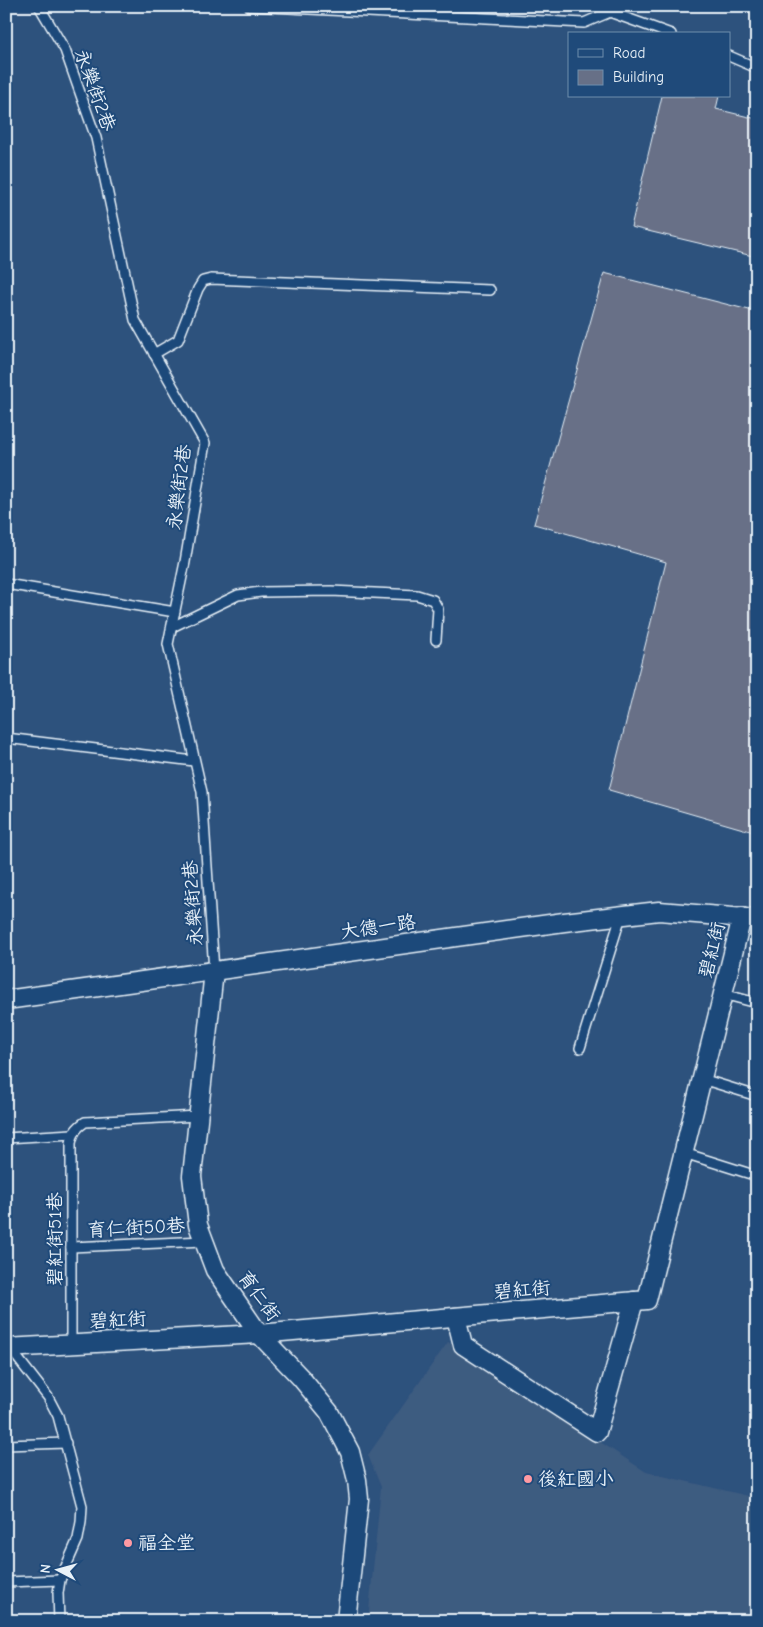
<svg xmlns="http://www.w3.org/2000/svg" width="763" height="1627" font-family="'Comic Neue','LXGW WenKai TC',sans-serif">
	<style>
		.built { fill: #3e5b80 }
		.building { fill: #677087; stroke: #e8f1f8 }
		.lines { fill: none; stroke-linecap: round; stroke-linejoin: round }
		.service-casing { stroke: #e8f1f8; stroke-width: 12 }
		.minor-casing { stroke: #e8f1f8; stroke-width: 21 }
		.service { stroke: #1f4a7a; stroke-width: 9 }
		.minor { stroke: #1f4a7a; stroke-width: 18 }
		.poi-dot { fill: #ff9aa2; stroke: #1f4a7a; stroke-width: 2 }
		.labels { text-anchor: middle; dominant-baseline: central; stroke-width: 4; stroke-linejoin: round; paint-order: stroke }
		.street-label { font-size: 19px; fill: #e8f1f8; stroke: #1f4a7a }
		.poi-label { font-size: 19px; fill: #e8f1f8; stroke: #1f4a7a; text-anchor: start }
	</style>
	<rect width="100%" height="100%" fill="#2d527d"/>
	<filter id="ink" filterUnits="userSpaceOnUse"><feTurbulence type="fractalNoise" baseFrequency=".02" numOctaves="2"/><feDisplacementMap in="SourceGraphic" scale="10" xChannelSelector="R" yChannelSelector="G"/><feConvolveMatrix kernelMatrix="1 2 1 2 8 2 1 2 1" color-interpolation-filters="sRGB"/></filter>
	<g filter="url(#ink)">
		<polygon class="built" points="448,1342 646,1472 757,1498 757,1621 368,1621 381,1487 368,1455"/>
		<g class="building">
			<polygon points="662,96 719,96 716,109 757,119 757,257 631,227"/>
			<polygon points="604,273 757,312 757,833 609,790 666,562 534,524"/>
		</g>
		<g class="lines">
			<defs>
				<g id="service">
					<polyline points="39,6 65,50 96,138 135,320 205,443 185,562 168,644 202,792 214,971"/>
					<polyline points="249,6 584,23 610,12"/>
					<polyline points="593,6 671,34"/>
					<polyline points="729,56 757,68"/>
					<polyline points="154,354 178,340 198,289 203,281 211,279 490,290"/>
					<polyline points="6,584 175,612"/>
					<polyline points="172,627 238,595 261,592 331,591 417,595 433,600 438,609 436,640"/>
					<polyline points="6,738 194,761"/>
					<polyline points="723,994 757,1003"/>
					<polyline points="580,1048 621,916"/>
					<polyline points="702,1079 757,1096"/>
					<polyline points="6,1138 72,1134"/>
					<polyline points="684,1153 757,1176"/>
					<polyline points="71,1247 204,1241"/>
					<path d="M71,1344v-201c2,-10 5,-15 14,-21l113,-6"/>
					<polyline points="9,1347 48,1397 58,1416 82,1506 81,1522 78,1539 60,1580 58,1593 59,1621"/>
					<polyline points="6,1445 66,1443"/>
					<polyline points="6,1582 60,1580"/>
				</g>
				<g id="minor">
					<polyline points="214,971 192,1176 198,1225 215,1270 259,1334 301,1378 329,1412 350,1452 357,1480 359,1499 346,1621"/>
					<polyline points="6,1000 564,922 659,911 757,919"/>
					<polyline points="456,1317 463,1345 597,1432 634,1301"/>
					<polyline points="6,1348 259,1334 647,1300 742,917"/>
				</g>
			</defs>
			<use href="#service" class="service-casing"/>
			<use href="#minor" class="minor-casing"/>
			<use href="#service" class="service"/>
			<use href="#minor" class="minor"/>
		</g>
	</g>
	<g class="poi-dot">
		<circle cx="528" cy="1479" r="5"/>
		<circle cx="128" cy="1543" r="5"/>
	</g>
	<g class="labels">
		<g class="street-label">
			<text transform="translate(95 90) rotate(70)">永樂街2巷</text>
			<text transform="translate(179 487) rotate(-83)">永樂街2巷</text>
			<text transform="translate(193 903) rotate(-94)">永樂街2巷</text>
			<text transform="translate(378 927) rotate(-8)">大德一路</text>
			<text transform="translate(712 950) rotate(-76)">碧紅街</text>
			<text transform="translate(136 1228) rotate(-3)">育仁街50巷</text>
			<text transform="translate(55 1239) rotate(-90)">碧紅街51巷</text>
			<text transform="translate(522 1290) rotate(-5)">碧紅街</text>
			<text transform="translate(259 1296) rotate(54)">育仁街</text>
			<text transform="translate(118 1320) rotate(-3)">碧紅街</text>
		</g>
		<g class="poi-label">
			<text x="538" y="1479">後紅國小</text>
			<text x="138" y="1543">福全堂</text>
		</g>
	</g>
	<rect width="763" height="1627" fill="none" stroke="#1f4a7a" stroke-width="25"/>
	<rect x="12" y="12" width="738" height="1602" fill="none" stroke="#e8f1f8" stroke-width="2" filter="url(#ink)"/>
	<rect x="568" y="32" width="162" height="65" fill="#1f4a7a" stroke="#6f8dac"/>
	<rect x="578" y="49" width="25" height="8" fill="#1f4a7a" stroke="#6f8dac"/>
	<text x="613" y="58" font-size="15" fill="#e8f1f8">Road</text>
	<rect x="578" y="70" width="25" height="15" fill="#677087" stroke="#6f8dac"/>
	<text x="613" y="82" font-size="15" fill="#e8f1f8">Building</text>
	<g transform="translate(58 1570) rotate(276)" stroke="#1f4a7a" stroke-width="4" paint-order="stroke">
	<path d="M0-4L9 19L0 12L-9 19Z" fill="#e8f1f8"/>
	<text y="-8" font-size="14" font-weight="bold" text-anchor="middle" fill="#e8f1f8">N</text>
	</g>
</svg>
